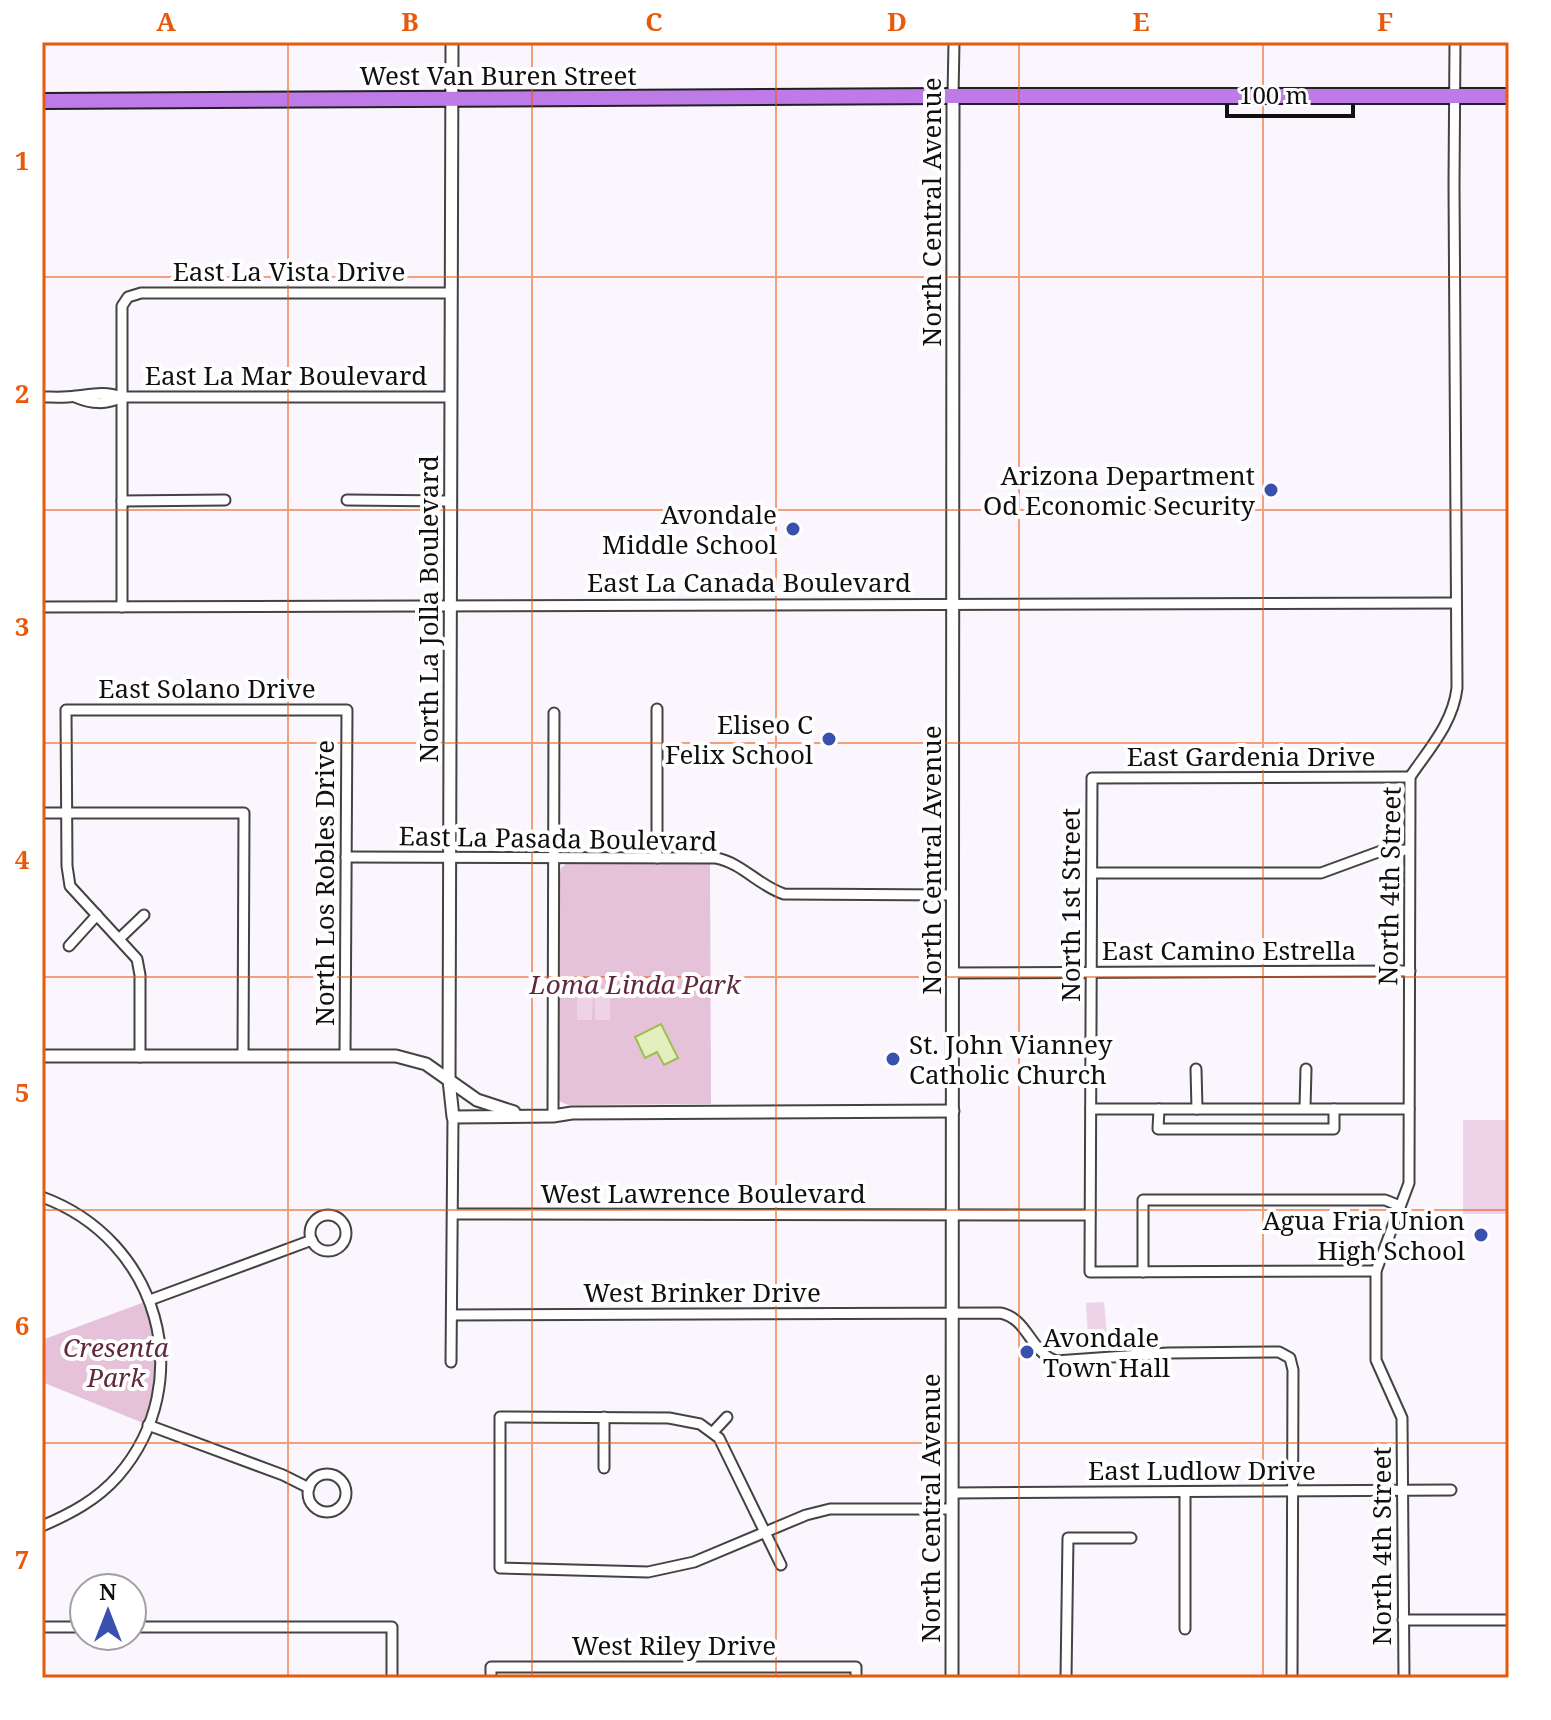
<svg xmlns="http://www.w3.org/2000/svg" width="1551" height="1720" font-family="'Noto Serif',serif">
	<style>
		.green { fill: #e5c2d9 }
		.pitch { fill: #edd2e8 }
		.water { fill: #e4efbf; stroke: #a1bd50; stroke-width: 2 }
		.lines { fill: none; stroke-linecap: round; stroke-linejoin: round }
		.minor-casing { stroke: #434343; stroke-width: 13 }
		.tertiary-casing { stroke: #434343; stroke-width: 15 }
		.primary-casing { stroke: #212121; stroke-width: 18 }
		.minor { stroke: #fff; stroke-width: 9 }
		.tertiary { stroke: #fff; stroke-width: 11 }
		.primary { stroke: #be7be7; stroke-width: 14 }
		.grid { fill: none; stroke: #e8590c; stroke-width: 2; stroke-opacity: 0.55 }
		.poi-dot { fill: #3950af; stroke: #fff; stroke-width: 3 }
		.labels { text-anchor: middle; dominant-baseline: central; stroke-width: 8; stroke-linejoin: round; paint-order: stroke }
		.street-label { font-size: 26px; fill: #101010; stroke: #fff }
		.poi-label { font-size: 26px; fill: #101010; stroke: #fff; text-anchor: end }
		.park-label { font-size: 26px; font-style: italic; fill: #60283c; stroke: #fff }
		.neatline { fill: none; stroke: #e8590c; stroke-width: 3 }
		.grid-label { font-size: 26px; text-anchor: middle; font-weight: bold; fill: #e8590c }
	</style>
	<rect width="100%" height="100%" fill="#fbf5fe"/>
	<g class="green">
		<polygon points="566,864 710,864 711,1104 568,1105 559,1101 560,873 561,868"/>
		<polygon points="150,1300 161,1354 148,1425 42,1382 42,1340"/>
	</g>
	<g class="pitch">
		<polygon points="577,989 593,989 592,1020 577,1020"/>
		<rect x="595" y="989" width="15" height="31"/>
		<rect x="1463" y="1120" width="46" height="94"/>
		<polygon points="1104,1302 1107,1333 1088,1335 1086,1303"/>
	</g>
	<polygon class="water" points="661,1024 678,1058 664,1065 657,1052 645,1058 635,1037"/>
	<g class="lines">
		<defs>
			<g id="minor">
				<polyline points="953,96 954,42"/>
				<path d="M42,397c11,0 23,1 34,-1 17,-2 29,-5 46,1h329"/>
				<path d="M75,397c17,7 31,8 47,0"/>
				<polyline points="347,500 450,501"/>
				<polyline points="122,501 225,500"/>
				<polyline points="42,607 1455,603"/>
				<polyline points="122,607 122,306 128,297 141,293 451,293"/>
				<polyline points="657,709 657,858"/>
				<polyline points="42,813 244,813 243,1056"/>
				<path d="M346,857l370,1c26,5 43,28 68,36l168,1"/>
				<polyline points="1092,873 1321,873 1381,851 1409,850"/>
				<polyline points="120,938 144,915"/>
				<polyline points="69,946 97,915"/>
				<polyline points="953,973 1410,971"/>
				<polyline points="140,1057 140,975 137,959 70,886 67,866 66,710 347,710 345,1056"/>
				<polyline points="1196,1069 1197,1109"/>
				<polyline points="1305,1108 1306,1069"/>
				<polyline points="1091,1109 1409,1109"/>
				<polyline points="1159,1109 1158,1129 1334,1129 1334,1109"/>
				<polyline points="553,1116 554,713"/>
				<path d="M42,1197c116,42 158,184 76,279 -21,24 -48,38 -76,50"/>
				<polyline points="453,1214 1090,1215"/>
				<circle cx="328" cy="1233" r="18"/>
				<polyline points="1376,1271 1090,1272 1092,778 1410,777"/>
				<polyline points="1143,1272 1143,1200 1385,1200 1400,1206"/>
				<polyline points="150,1300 312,1240"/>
				<path d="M452,1315l548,-2c28,5 30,39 56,48l112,-8 111,-1 11,6 3,12 -1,308"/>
				<polyline points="451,1362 453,1117"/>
				<polyline points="148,1425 283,1475 309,1488"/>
				<polyline points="713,1432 727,1417"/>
				<polyline points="604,1468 604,1417"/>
				<circle cx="327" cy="1493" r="19"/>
				<polyline points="952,1493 1451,1490"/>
				<polyline points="781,1565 719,1438 700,1424 669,1418 500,1417 500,1568 648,1572 694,1562 806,1515 830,1509 952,1509"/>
				<polyline points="1403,1620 1509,1620"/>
				<polyline points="42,1627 84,1627"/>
				<polyline points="132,1627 392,1627 392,1678"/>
				<polyline points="1185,1629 1185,1492"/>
				<polyline points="491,1678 491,1667 856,1667 856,1678"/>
				<polyline points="1066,1678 1068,1538 1131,1538"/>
				<path d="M1404,1678l-2,-260 -26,-58v-89l33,-88 1,-406c19,-28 43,-54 47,-89l-3,-504 1,-142"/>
			</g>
			<g id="tertiary">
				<polyline points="452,42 449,1080 453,1117 553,1116 572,1113 953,1111"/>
				<polyline points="42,1056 396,1056 426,1064 477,1100 514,1112"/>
				<polyline points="952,1678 953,96"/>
			</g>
			<polyline id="primary" points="42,101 941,96 1509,96"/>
		</defs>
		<use href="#minor" class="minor-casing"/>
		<use href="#tertiary" class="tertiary-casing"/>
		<use href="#primary" class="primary-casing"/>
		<use href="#minor" class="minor"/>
		<use href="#tertiary" class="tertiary"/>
		<use href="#primary" class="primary"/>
	</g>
	<path class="grid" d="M288,42v1636M532,42v1636M776,42v1636M1019,42v1636M1263,42v1636M42,277h1467M42,510h1467M42,743h1467M42,977h1467M42,1210h1467M42,1443h1467"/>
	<g class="poi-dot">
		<circle cx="1271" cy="490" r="8"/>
		<circle cx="793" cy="529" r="8"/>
		<circle cx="829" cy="739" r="8"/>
		<circle cx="893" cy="1059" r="8"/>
		<circle cx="1481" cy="1235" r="8"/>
		<circle cx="1027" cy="1352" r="8"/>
	</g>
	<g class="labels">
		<g class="street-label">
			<text x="498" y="75">West Van Buren Street</text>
			<text transform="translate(931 212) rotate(-90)">North Central Avenue</text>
			<text x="289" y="271">East La Vista Drive</text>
			<text x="286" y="375">East La Mar Boulevard</text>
			<text x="749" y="582">East La Canada Boulevard</text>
			<text transform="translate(428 609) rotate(-90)">North La Jolla Boulevard</text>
			<text x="207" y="688">East Solano Drive</text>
			<text x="1251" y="756">East Gardenia Drive</text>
			<text transform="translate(558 838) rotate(1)">East La Pasada Boulevard</text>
			<text transform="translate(931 860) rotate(-90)">North Central Avenue</text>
			<text transform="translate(324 883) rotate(-90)">North Los Robles Drive</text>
			<text transform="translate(1389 886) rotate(-89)">North 4th Street</text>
			<text transform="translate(1070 905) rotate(-90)">North 1st Street</text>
			<text x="1229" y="950">East Camino Estrella</text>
			<text x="703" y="1193">West Lawrence Boulevard</text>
			<text x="702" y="1292">West Brinker Drive</text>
			<text x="1202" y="1470">East Ludlow Drive</text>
			<text transform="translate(930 1508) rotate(-90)">North Central Avenue</text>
			<text transform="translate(1381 1546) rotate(-90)">North 4th Street</text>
			<text x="674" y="1645">West Riley Drive</text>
		</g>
		<g class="poi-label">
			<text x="1255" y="475">Arizona Department<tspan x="1255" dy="30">Od Economic Security</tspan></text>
			<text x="777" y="514">Avondale<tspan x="777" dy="30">Middle School</tspan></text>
			<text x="813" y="724">Eliseo C<tspan x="813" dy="30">Felix School</tspan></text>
			<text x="909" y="1044" text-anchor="start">St. John Vianney<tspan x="909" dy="30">Catholic Church</tspan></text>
			<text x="1465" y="1220">Agua Fria Union<tspan x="1465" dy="30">High School</tspan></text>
			<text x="1043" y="1337" text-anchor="start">Avondale<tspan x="1043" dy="30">Town Hall</tspan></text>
		</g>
		<g class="park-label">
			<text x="635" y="984">Loma Linda Park</text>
			<text x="116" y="1347">Cresenta<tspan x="116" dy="30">Park</tspan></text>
		</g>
	</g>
	<rect width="1551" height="1720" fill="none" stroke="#ffffff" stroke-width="88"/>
	<g transform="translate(108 1612)"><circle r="38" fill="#ffffff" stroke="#9f9f9f" stroke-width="2"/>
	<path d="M0-6L14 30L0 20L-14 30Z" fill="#3950af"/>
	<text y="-12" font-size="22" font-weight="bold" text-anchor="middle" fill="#101010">N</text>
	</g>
	<path d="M1227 104v12h126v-12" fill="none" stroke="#101010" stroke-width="4"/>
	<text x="1239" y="104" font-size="24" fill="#101010" stroke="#ffffff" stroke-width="6" paint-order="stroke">100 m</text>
	<rect x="44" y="44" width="1463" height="1632" class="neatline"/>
	<g class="grid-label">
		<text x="166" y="31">A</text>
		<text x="410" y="31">B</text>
		<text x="654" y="31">C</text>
		<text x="897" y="31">D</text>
		<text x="1141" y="31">E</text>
		<text x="1385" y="31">F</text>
		<text x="22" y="170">1</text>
		<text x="22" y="403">2</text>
		<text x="22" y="636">3</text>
		<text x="22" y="869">4</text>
		<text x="22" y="1102">5</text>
		<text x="22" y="1335">6</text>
		<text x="22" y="1569">7</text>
	</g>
</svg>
